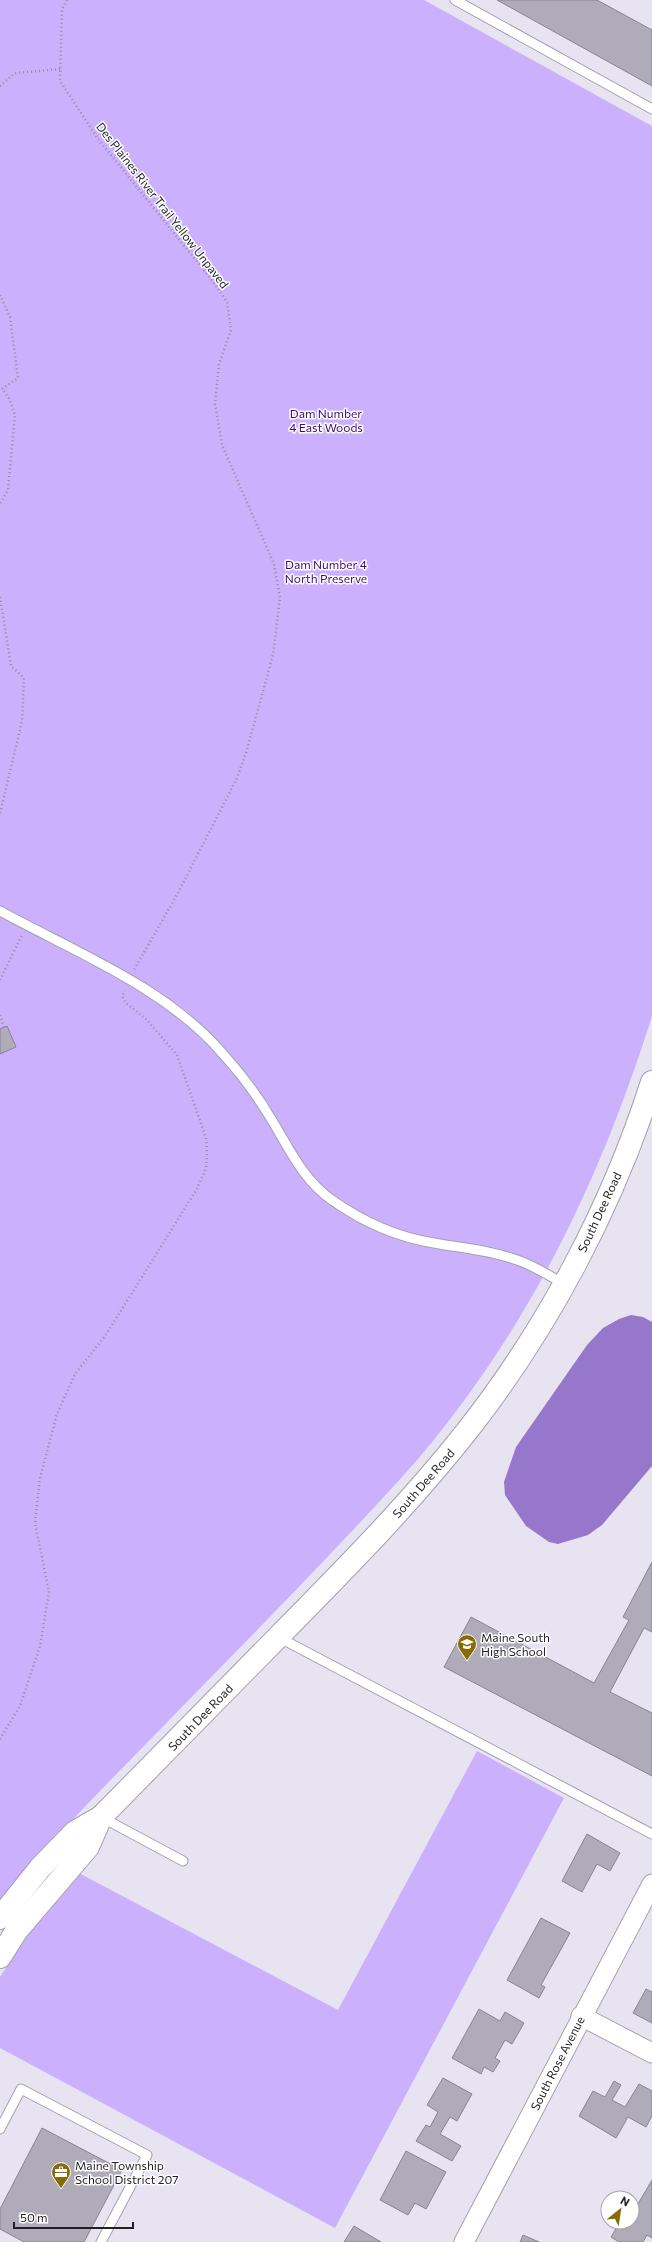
<svg xmlns="http://www.w3.org/2000/svg" width="652" height="2242" font-family="Commissioner,sans-serif">
	<style>
		.green { fill: #cbb0fe }
		.water { fill: #9677cb }
		.building { fill: #afabb9; stroke: #888490 }
		.lines { fill: none; stroke-linecap: round; stroke-linejoin: round }
		.service-casing { stroke: #a4a0ad; stroke-width: 11 }
		.minor-casing { stroke: #a4a0ad; stroke-width: 21 }
		.secondary-casing { stroke: #a4a0ad; stroke-width: 24 }
		.path { stroke: #918e98; stroke-width: 2.5; stroke-dasharray: 1 3; stroke-linecap: butt }
		.service { stroke: #fff; stroke-width: 9 }
		.minor { stroke: #fff; stroke-width: 19 }
		.secondary { stroke: #fff; stroke-width: 22 }
		.labels { text-anchor: middle; dominant-baseline: central; stroke-width: 3; stroke-linejoin: round; paint-order: stroke }
		.street-label { font-size: 12px; fill: #201f24; stroke: #fff }
		.park-label { font-size: 12px; fill: #400b72; stroke: #fff }
		.poi-label { font-size: 12px; fill: #201f24; stroke: #fff; text-anchor: start }
	</style>
	<rect width="100%" height="100%" fill="#e8e3f1"/>
	<g class="green">
		<path d="M0,0h424l228,126v890c-50,158 -115,296 -219,425 -31,38 -65,73 -98,108 -64,68 -130,134 -195,201 -48,49 -96,98 -140,152z"/>
		<polygon points="477,1751 564,1798 335,2228 0,2048 0,1977 41,1916 77,1872 338,2010"/>
	</g>
	<polygon class="water" points="631,1315 643,1317 652,1322 652,1466 602,1525 588,1535 558,1544 549,1542 526,1526 505,1495 504,1482 516,1447 587,1345 603,1328 619,1319"/>
	<g class="building">
		<polygon points="497,0 597,0 652,30 652,86"/>
		<polygon points="7,1026 16,1047 0,1054 0,1029"/>
		<polygon points="652,1562 652,1632 644,1628 610,1692 652,1713 652,1776 444,1667 471,1617 594,1683 629,1620 623,1617"/>
		<polygon points="587,1834 620,1853 610,1871 597,1864 582,1892 562,1881"/>
		<polygon points="541,1918 570,1933 541,1985 545,1987 539,1998 507,1980"/>
		<polygon points="646,1989 652,1992 652,2023 633,2013"/>
		<polygon points="479,2009 500,2021 505,2012 524,2023 512,2044 505,2040 495,2058 500,2061 493,2072 484,2067 481,2074 452,2058"/>
		<polygon points="443,2078 472,2094 457,2121 450,2117 440,2134 461,2146 452,2161 416,2141 426,2125 430,2127 438,2112 427,2105"/>
		<polygon points="614,2081 621,2085 612,2100 625,2107 639,2084 652,2091 652,2116 646,2127 628,2117 616,2138 579,2116 593,2091 605,2097"/>
		<polygon points="42,2128 122,2170 84,2242 24,2242 0,2229 0,2209"/>
		<polygon points="406,2151 446,2172 426,2209 415,2203 408,2215 380,2200"/>
		<polygon points="652,2180 652,2238 647,2235 643,2242 619,2242 611,2237 620,2222 632,2222 632,2201 638,2204"/>
		<polygon points="354,2226 381,2242 344,2242"/>
		<polygon points="523,2235 539,2242 520,2242"/>
	</g>
	<g class="lines">
		<defs>
			<g id="service">
				<polyline points="455,0 652,109"/>
				<path d="M0,911c75,41 167,77 223,143 19,21 36,44 50,68 17,28 31,59 59,78 31,22 64,37 102,43 27,5 56,7 83,17 16,5 31,15 47,24"/>
				<polyline points="278,1637 652,1834"/>
				<polyline points="101,1817 183,1861"/>
				<polyline points="0,2129 21,2089 147,2155 101,2242"/>
			</g>
			<g id="minor">
				<polyline points="581,2016 652,2053"/>
				<polyline points="464,2242 652,1884"/>
			</g>
			<g id="secondary">
				<path d="M0,1918l40,-50 35,-36 26,-15c61,-62 122,-124 183,-186 64,-65 127,-129 183,-200 81,-103 145,-224 185,-349"/>
				<polyline points="0,1957 17,1930 88,1847 101,1817"/>
			</g>
		</defs>
		<use href="#service" class="service-casing"/>
		<use href="#minor" class="minor-casing"/>
		<use href="#secondary" class="secondary-casing"/>
		<g class="path">
			<polyline points="67,0 62,9 60,81 98,139 211,279 227,302 231,330 219,364 215,404 222,445 274,564 280,598 273,655 246,753 237,778 178,893 134,970"/>
			<polyline points="0,86 15,73 61,69"/>
			<polyline points="0,295 10,317 18,378 2,389 9,398 15,415 8,490 0,504"/>
			<polyline points="0,597 11,666 24,678 22,721 0,814"/>
			<polyline points="0,980 22,935"/>
			<polyline points="0,1015 4,1027"/>
			<polyline points="0,1739 20,1706 40,1646 49,1592 35,1523 40,1478 57,1414 75,1374 105,1336 197,1189 206,1168 207,1154 206,1138 177,1055 146,1019 126,1003 122,996 125,991"/>
		</g>
		<use href="#service" class="service"/>
		<use href="#minor" class="minor"/>
		<use href="#secondary" class="secondary"/>
	</g>
	<defs>
		<symbol id="school-pin" viewBox="-11 -11 22 30"><path d="M0 17L-7.5 6A9.5 9.5 0 1 1 7.5 6Z" fill="#866b07" stroke="#fff"/><path d="M0-5L7-2L0 1L-7-2ZM-4 1L0 2.5L4 1V4Q0 6-4 4Z" fill="#fff"/></symbol>
		<symbol id="office-pin" viewBox="-11 -11 22 30"><path d="M0 17L-7.5 6A9.5 9.5 0 1 1 7.5 6Z" fill="#866b07" stroke="#fff"/><path d="M-6-3h4V-5.5h4V-3h4V5H-6ZM-1-4.5V-3h2v-1.5ZM-6 0V1H6V0Z" fill="#fff"/></symbol>
	</defs>
	<g fill-rule="evenodd">
		<use href="#school-pin" x="456" y="1633" width="22" height="30"/>
		<use href="#office-pin" x="50" y="2161" width="22" height="30"/>
	</g>
	<g class="labels">
		<g class="street-label">
			<text transform="translate(163 205) rotate(52)">Des Plaines River Trail Yellow Unpaved</text>
			<text transform="translate(599 1212) rotate(-65)">South Dee Road</text>
			<text transform="translate(423 1483) rotate(-49)">South Dee Road</text>
			<text transform="translate(200 1717) rotate(-46)">South Dee Road</text>
			<text transform="translate(557 2063) rotate(-63)">South Rose Avenue</text>
		</g>
		<g class="park-label">
			<text x="326" y="413">Dam Number<tspan x="326" dy="14">4 East Woods</tspan></text>
			<text x="326" y="564">Dam Number 4<tspan x="326" dy="14">North Preserve</tspan></text>
		</g>
		<g class="poi-label">
			<text x="481" y="1637">Maine South<tspan x="481" dy="14">High School</tspan></text>
			<text x="75" y="2165">Maine Township<tspan x="75" dy="14">School District 207</tspan></text>
		</g>
	</g>
	<g transform="translate(620 2210) rotate(30)"><circle r="19" fill="#ffffff" stroke="#a6a5a7"/>
	<path d="M0-3L7 15L0 10L-7 15Z" fill="#866b07"/>
	<text y="-6" font-size="11" font-weight="bold" text-anchor="middle" fill="#201f24">N</text>
	</g>
	<path d="M14 2222v6h119v-6" fill="none" stroke="#201f24" stroke-width="2"/>
	<text x="20" y="2222" font-size="12" fill="#201f24" stroke="#ffffff" stroke-width="3" paint-order="stroke">50 m</text>
</svg>
